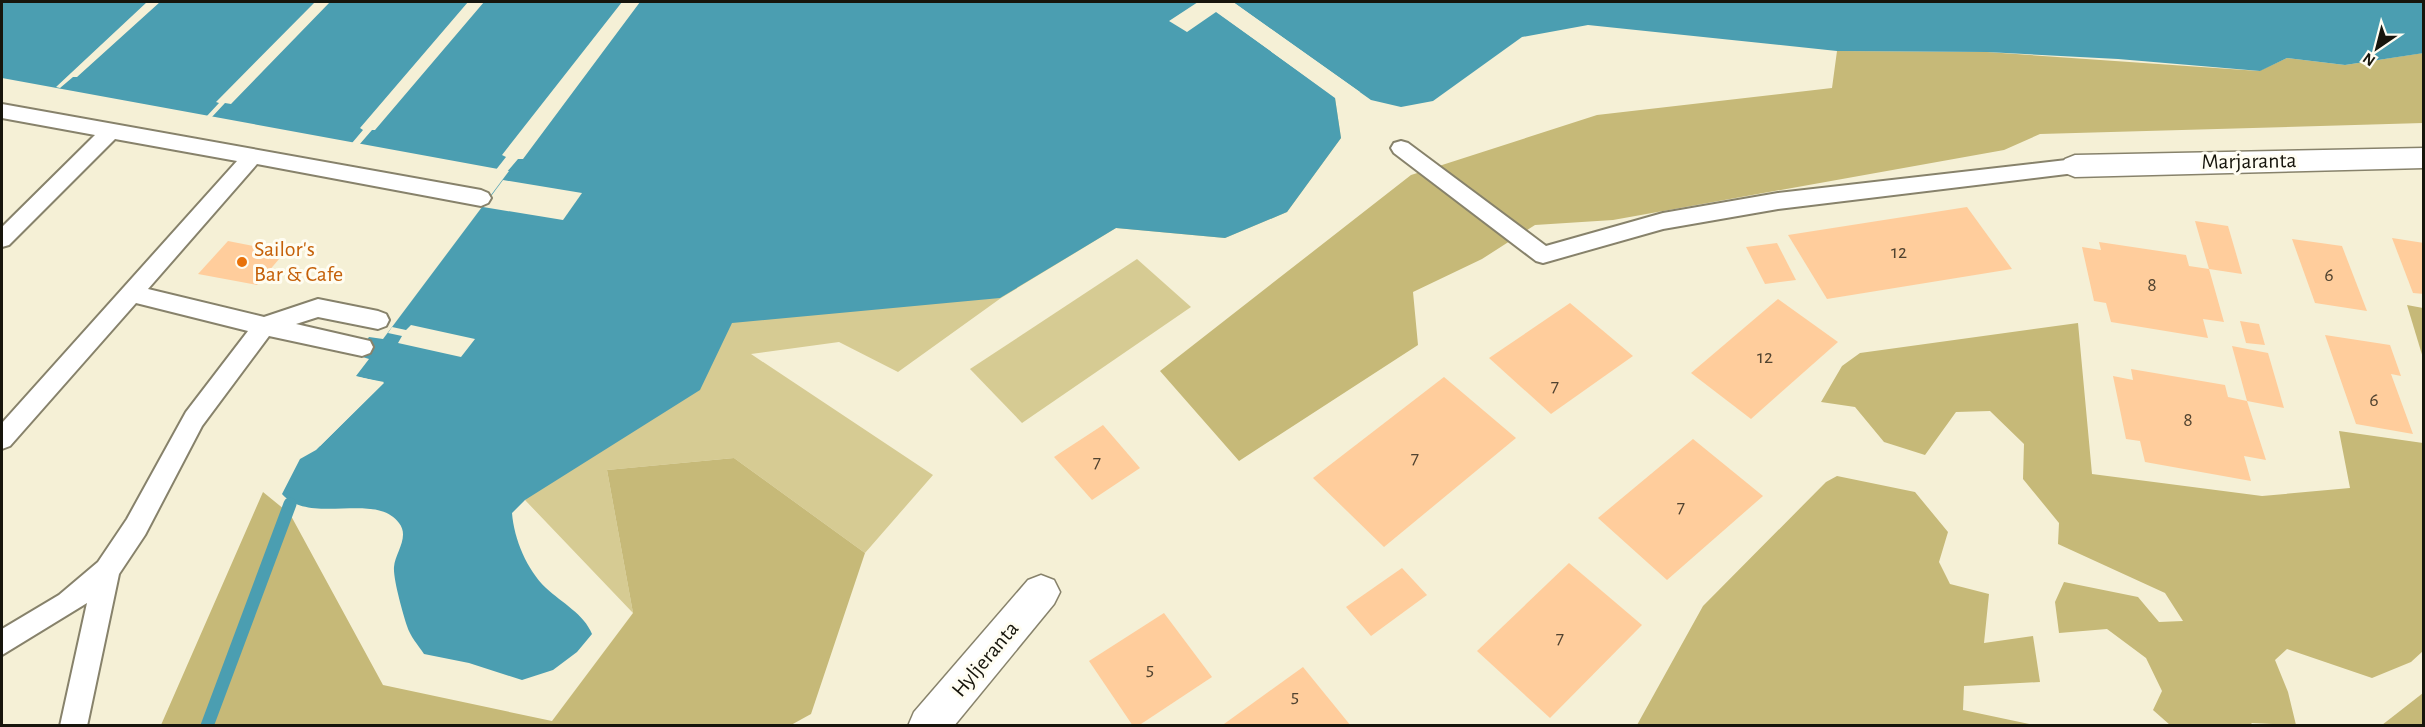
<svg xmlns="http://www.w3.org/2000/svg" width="2425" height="727" font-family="'Alegreya Sans',sans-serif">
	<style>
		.green { fill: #d6cb93 }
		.forest { fill: #c6b978 }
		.water { fill: #4b9eb1 }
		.pier { fill: #f5f0d6 }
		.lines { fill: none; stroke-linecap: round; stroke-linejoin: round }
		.stream { stroke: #4b9eb1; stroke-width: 13 }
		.building { fill: #ffcd9c }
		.lane-casing { stroke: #87826b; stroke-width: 4 }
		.street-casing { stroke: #87826b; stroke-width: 3 }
		.lane { fill: #fff; fill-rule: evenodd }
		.street { fill: #fff; fill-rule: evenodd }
		.food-dot { fill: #e8710a; stroke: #fffdf2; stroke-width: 2 }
		.labels { text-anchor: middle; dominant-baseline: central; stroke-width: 6; stroke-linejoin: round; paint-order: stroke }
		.number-label { font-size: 20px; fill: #514330 }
		.street-label { font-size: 22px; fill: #17150c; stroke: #fffdf2 }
		.food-label { font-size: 22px; fill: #c56008; stroke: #fffdf2; text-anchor: start }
	</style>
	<rect width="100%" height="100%" fill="#f5f0d6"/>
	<g class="green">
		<polygon points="1335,98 1341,138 1287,212 1225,238 1116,228 1001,298 898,372 839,342 751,354 933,475 865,553 734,458 607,470 633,613 525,500 673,314"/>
		<polygon points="1137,259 1191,307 1022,423 970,369"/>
	</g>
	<g class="forest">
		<polygon points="1837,51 1987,52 2259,71 2287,58 2345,65 2423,53 2423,123 2040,134 2004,150 1613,220 1535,225 1482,259 1413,292 1418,345 1239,461 1160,371 1411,175 1597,115 1832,88"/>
		<polygon points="2407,305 2423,308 2423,358"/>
		<polygon points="2078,323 2092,474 2262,496 2350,488 2339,431 2423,443 2423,651 2411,662 2372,678 2287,649 2275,660 2288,692 2296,725 2252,723 2249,726 2170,725 2153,710 2162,691 2146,658 2107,629 2059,633 2055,602 2064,582 2138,597 2159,622 2183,621 2165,593 2058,544 2059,523 2023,479 2024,444 1990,411 1956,412 1925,455 1884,442 1855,407 1821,402 1842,366 1860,353"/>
		<polygon points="734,458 865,553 811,714 791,725 161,725 263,492 290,514 383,685 552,721 633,613 607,470"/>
		<polygon points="1837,476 1915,492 1948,532 1939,562 1950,584 1989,594 1984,643 2033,636 2040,682 1964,686 1963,710 2034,725 1637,725 1703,606 1826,482"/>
		<polygon points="2423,693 2423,725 2382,725"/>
	</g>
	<g class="water">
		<path d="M2,2h1229l-14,10 118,86 6,40 -54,74 -62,26 -109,-10 -116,70 -268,25 -32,67 -175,110 -13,13c2,26 15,57 34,75 16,15 38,26 46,46l-15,18 -24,18 -31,10 -53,-17 -45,-9c-6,-9 -14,-18 -17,-28 -4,-12 -14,-47 -13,-59 1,-14 16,-30 5,-44 -23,-32 -89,3 -117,-29l18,-35 16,-9 68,-67 -28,-7 13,-17 -13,-4 13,-18 14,2 126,-168 -507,-93z"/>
		<polygon points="1233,2 2423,2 2424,53 2345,65 2287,58 2260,71 2118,59 1987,52 1837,51 1588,25 1522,37 1433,101 1401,107 1371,100"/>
	</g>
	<g class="pier">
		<polygon points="147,2 160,2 77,77 73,77 60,88 56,87"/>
		<polygon points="315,2 330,2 231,104 225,103 211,118 206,117 219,103 216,102"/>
		<polygon points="468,2 484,2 375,130 372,130 359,145 352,143 363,130 360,128"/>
		<polygon points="622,2 640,2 523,159 518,159 506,173 495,171 506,157 502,155"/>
		<polygon points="1198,2 1233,2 1360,92 1357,94 1232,5 1221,12 1337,95 1339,100 1216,12 1187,32 1169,21"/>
		<polygon points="503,180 582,193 563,220 483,207"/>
		<polygon points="411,325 475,339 461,357 398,343 402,336 388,333 392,327 406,330"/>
		<polygon points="353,376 384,382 320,446 317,445 378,384 355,379"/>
	</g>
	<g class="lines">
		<polyline class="stream" points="207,726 290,504"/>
	</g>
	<g class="building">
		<polygon points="1967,207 2012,269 1827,299 1788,235"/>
		<polygon points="2195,221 2228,226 2242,274 2209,269"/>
		<polygon points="2392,238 2424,243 2424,294 2413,293"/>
		<polygon points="2292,239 2342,246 2367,311 2315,303"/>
		<polygon points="228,241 285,252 257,285 198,274"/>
		<polygon points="2099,242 2186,255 2189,266 2209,269 2224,322 2203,319 2208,338 2111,322 2106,303 2094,301 2082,247 2101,250"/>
		<polygon points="1777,243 1796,280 1765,284 1746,247"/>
		<polygon points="1778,299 1838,342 1751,419 1691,373"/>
		<polygon points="1570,303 1633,356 1551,414 1489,358"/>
		<polygon points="2240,321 2259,324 2265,345 2246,343"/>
		<polygon points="2325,335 2390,345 2401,376 2391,374 2413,434 2356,424"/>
		<polygon points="2232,346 2268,353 2284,408 2247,401"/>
		<polygon points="2131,369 2225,385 2228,397 2247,401 2266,460 2244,456 2251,481 2145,462 2140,441 2126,439 2113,376 2133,380"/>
		<polygon points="1444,377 1516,438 1384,547 1313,478"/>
		<polygon points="1103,425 1140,468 1092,500 1054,457"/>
		<polygon points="1693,439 1763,496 1667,580 1598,518"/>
		<polygon points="1569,563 1642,625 1550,718 1477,651"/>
		<polygon points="1402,568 1427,595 1371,636 1346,607"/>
		<polygon points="1164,613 1212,677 1138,726 1133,726 1089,661"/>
		<polygon points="1303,667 1351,726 1224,724"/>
	</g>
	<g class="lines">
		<defs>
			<g id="lane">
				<polygon points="2,104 481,190 488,193 491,198 488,203 481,206 257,164 148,289 264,317 318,299 378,311 386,314 389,320 386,326 378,329 318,317 296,324 370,341 373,347 370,353 362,356 269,336 202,426 145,535 119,574 87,726 60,726 87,603 2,655 2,629 59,595 98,562 127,519 186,412 248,331 136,303 10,446 2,449 2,423 237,161 115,139 9,245 2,247 2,227 95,135 2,118"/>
				<polygon points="1401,141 1408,143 1546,246 1663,213 1778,193 2075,159 2082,161 2085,166 2082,171 2075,173 1778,209 1663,229 1543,263 1536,261 1394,153 1391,148 1394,143"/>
			</g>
			<g id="street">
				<polygon points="2424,148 2424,168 2075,177 2065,173 2060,166 2065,159 2075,155"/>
				<polygon points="1041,575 1054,580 1060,592 1054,604 954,726 908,726 914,712 1028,580"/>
			</g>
		</defs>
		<use href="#lane" class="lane-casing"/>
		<use href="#street" class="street-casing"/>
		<use href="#lane" class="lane"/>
		<use href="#street" class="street"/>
	</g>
	<circle class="food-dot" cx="242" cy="262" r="6"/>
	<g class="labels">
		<g class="number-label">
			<text x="1899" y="252">12</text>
			<text x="2329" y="275">6</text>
			<text x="2152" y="285">8</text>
			<text x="1765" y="357">12</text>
			<text x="1555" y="386">7</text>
			<text x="2374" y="400">6</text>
			<text x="2188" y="420">8</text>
			<text x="1415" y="458">7</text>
			<text x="1097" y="462">7</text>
			<text x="1681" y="507">7</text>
			<text x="1560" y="638">7</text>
			<text x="1150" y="669">5</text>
			<text x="1295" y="696">5</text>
		</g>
		<g class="street-label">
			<text transform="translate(2249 161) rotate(-1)">Marjaranta</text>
			<text transform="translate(985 659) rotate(-50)">Hyljeranta</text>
		</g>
		<g class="food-label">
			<text x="254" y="249">Sailor's<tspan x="254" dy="25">Bar &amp; Cafe</tspan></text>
		</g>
	</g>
	<rect width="2425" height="727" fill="none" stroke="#17150c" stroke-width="6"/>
	<g transform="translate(2377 48) rotate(215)" stroke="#fffdf2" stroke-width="4.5" paint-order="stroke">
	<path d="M0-4.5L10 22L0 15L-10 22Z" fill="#17150c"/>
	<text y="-9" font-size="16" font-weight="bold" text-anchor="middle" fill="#17150c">N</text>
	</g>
</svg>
